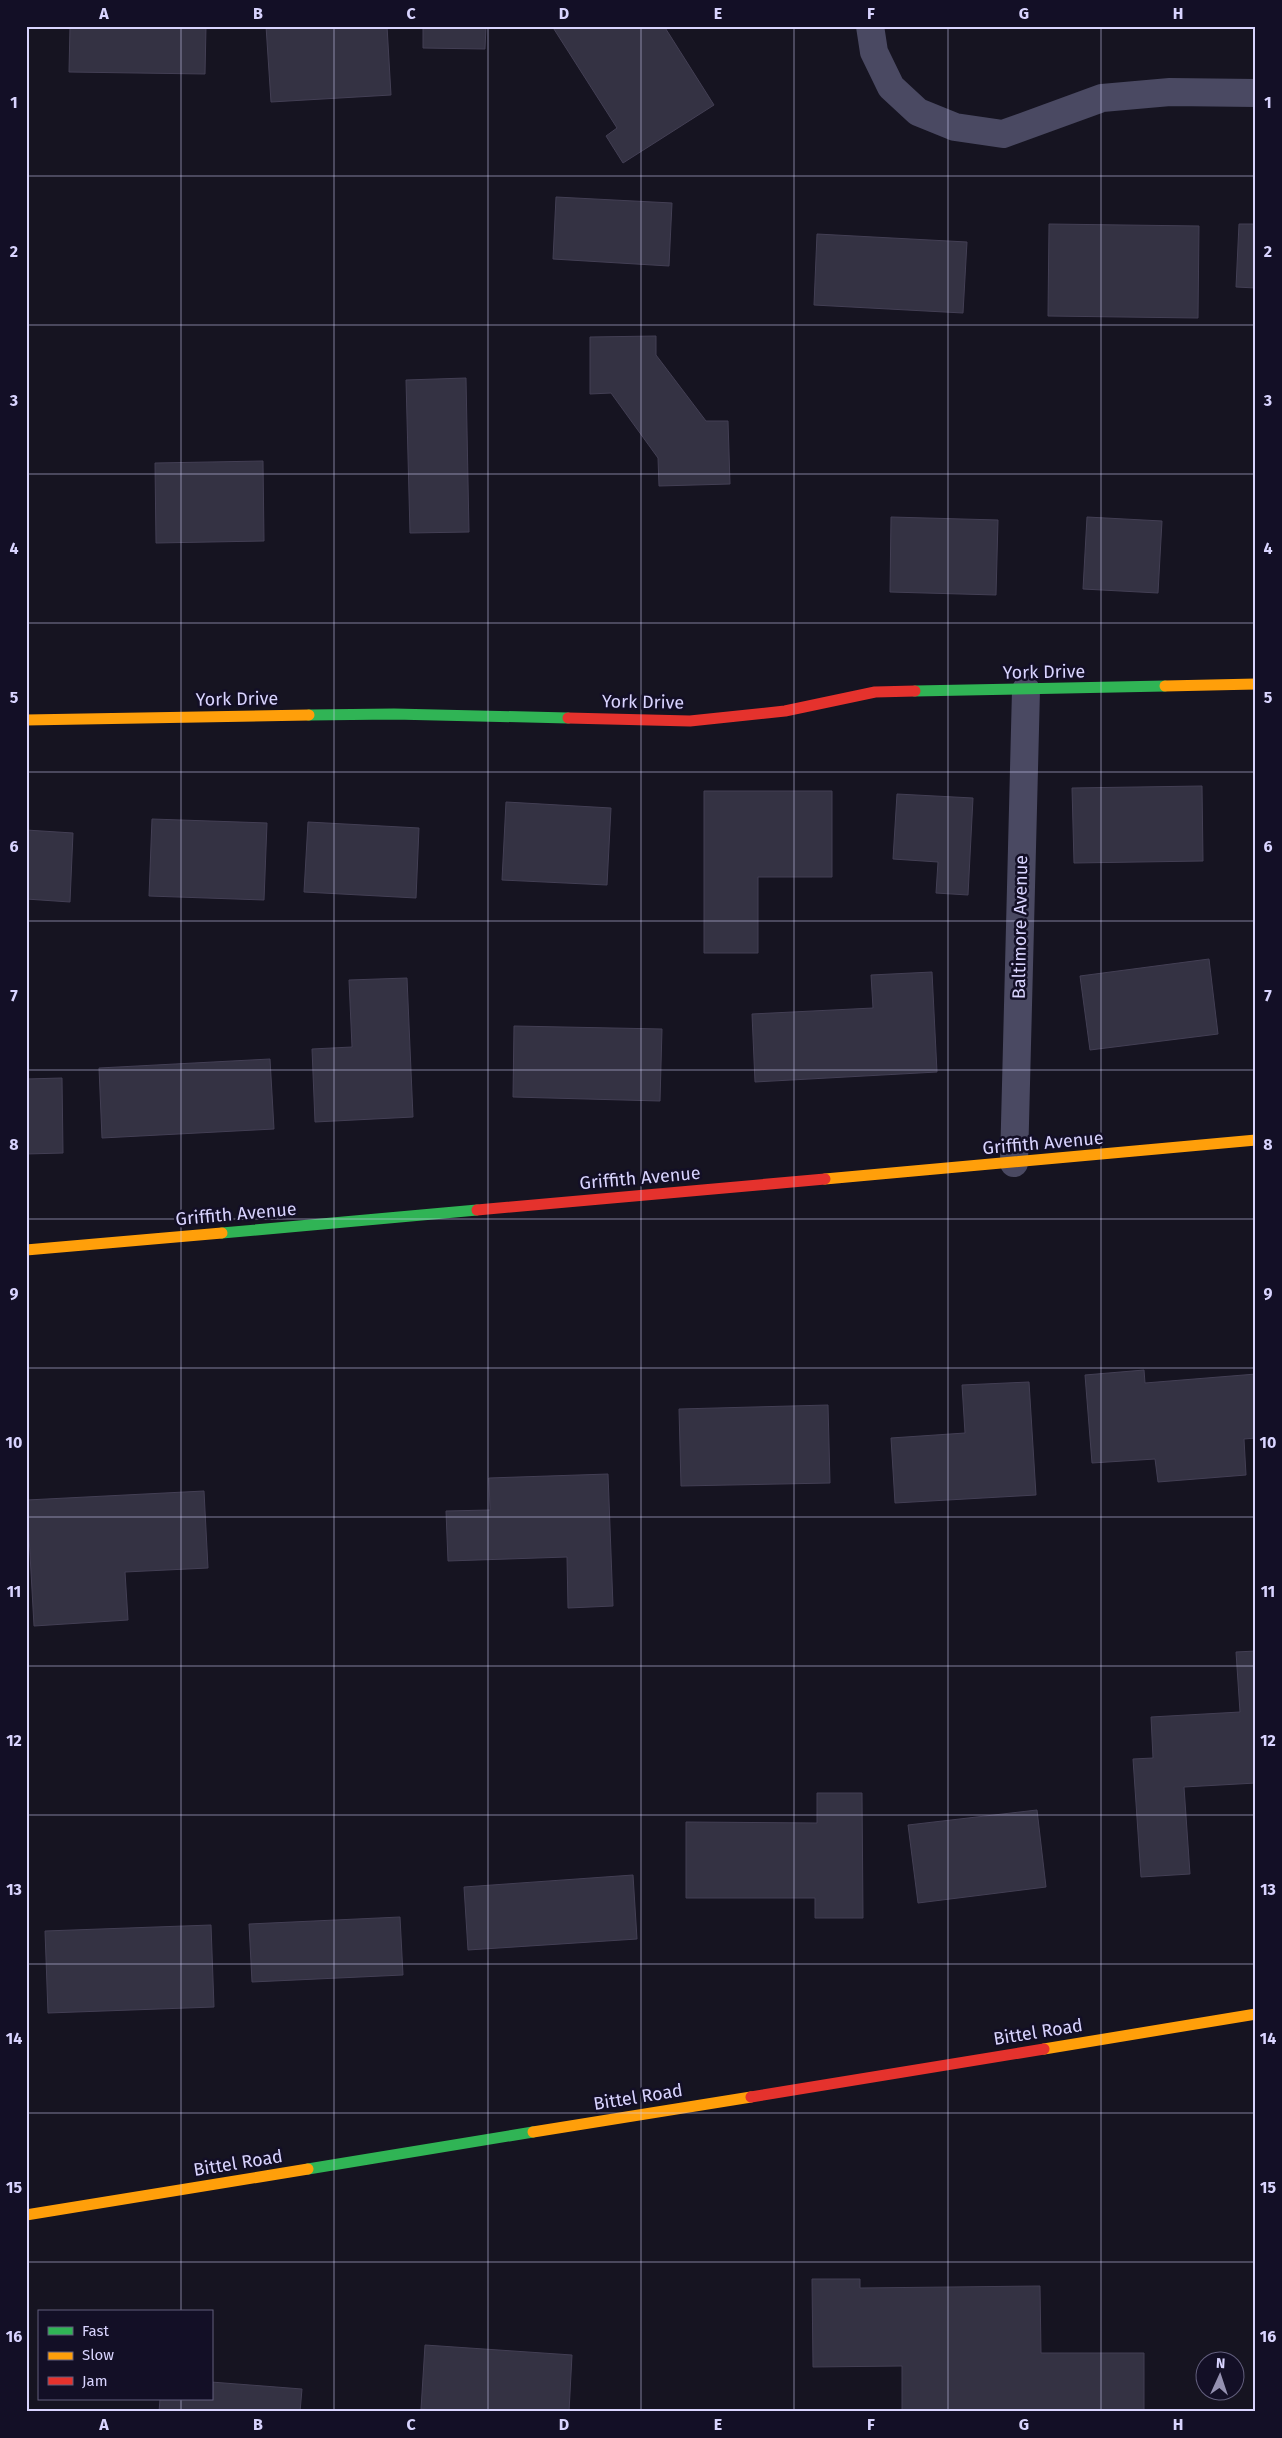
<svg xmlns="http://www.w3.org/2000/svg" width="1282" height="2438" font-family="'Fira Sans',sans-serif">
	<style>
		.building { fill: #343243; stroke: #433f54 }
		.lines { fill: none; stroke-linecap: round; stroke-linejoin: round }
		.street { stroke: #4a4962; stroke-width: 28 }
		.fast { stroke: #30b455; stroke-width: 11 }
		.slow { stroke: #ff9f0a; stroke-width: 11 }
		.jam { stroke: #e5322d; stroke-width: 11 }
		.grid { fill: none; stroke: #d9d4ff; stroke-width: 1; stroke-opacity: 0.55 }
		.labels { text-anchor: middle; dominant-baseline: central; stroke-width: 5; stroke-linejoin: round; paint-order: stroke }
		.street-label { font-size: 18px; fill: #d9d4ff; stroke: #130f26 }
		.neatline { fill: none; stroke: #d9d4ff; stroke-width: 2 }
		.grid-label { font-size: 16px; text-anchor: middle; font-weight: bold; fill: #d9d4ff }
	</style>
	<rect width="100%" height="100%" fill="#161421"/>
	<g class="building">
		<polygon points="70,26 206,26 205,74 69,72"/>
		<polygon points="266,26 387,26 391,95 271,102"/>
		<polygon points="423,26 486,26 485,49 423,48"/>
		<polygon points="552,26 664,26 714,105 623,163 606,136 617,128"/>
		<polygon points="556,197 672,203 669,266 553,259"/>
		<polygon points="1049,224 1199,226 1198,318 1048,316"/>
		<polygon points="1239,224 1256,224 1256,288 1236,287"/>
		<polygon points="817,234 967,242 963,313 814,305"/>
		<polygon points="656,336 656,355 706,421 728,421 730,484 659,486 658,458 611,393 590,394 590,337"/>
		<polygon points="466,378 469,532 410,533 406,380"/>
		<polygon points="263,461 264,541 156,543 155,463"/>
		<polygon points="891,517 998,520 996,595 890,592"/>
		<polygon points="1087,517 1162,521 1158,593 1083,589"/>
		<polygon points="1202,786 1203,861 1074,863 1072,788"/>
		<polygon points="704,791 832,791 832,877 758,877 758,953 704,953"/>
		<polygon points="897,794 973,798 968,895 936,893 938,862 893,859"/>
		<polygon points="506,802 611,808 607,885 502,880"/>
		<polygon points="152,819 267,823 264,900 149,896"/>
		<polygon points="308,822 419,828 416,898 304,892"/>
		<polygon points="26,830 73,833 70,902 26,899"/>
		<polygon points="1209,959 1218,1034 1090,1050 1080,976"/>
		<polygon points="932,972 937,1072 755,1082 752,1014 873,1008 871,975"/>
		<polygon points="407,978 413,1117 315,1122 312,1049 352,1047 349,980"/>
		<polygon points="514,1026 662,1029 660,1101 513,1097"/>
		<polygon points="270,1059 274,1129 102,1138 99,1068"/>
		<polygon points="62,1078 63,1153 26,1154 26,1079"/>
		<polygon points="1144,1370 1145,1383 1256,1374 1256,1438 1244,1439 1246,1475 1158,1482 1155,1459 1092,1463 1085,1375"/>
		<polygon points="1029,1382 1036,1495 895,1503 891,1438 965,1433 962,1385"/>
		<polygon points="828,1405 830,1483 681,1486 679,1409"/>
		<polygon points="608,1474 613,1606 568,1608 567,1557 448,1561 446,1511 490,1510 489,1478"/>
		<polygon points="204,1491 208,1568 125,1572 128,1620 34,1626 27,1500"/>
		<polygon points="1256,1651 1256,1783 1184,1787 1190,1874 1141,1877 1133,1759 1153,1758 1151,1717 1240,1712 1236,1652"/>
		<polygon points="817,1793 862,1793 863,1918 815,1918 815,1898 686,1898 686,1822 817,1823"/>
		<polygon points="1037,1810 1046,1887 918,1903 908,1825"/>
		<polygon points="633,1875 637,1939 468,1950 464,1887"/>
		<polygon points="400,1917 403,1975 252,1982 249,1924"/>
		<polygon points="211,1925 214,2007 48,2013 45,1931"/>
		<polygon points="812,2279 860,2279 860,2288 1040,2286 1041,2353 1144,2353 1144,2412 902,2412 902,2366 813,2367"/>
		<polygon points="425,2345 572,2355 569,2412 461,2412 421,2409"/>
		<polygon points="211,2382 302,2389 300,2412 159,2412 160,2399 211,2399"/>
	</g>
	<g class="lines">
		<g class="street">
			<polyline points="870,26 874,52 891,87 918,112 955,127 1003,134 1102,98 1170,92 1256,93"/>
			<polyline points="1014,1163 1026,690"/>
		</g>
		<g class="fast">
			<polyline points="915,691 1165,686"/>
			<polyline points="309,715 394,714 568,718"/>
			<polyline points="222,1233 477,1210"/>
			<polyline points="308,2169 533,2132"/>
		</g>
		<g class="slow">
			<polyline points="1165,686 1256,684"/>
			<polyline points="26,720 309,715"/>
			<polyline points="825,1179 1256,1140"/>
			<polyline points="26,1250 222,1233"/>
			<polyline points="1044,2049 1256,2014"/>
			<polyline points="533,2132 751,2097"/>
			<polyline points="26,2215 308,2169"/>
		</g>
		<g class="jam">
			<polyline points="568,718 690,721 785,711 875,692 915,691"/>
			<polyline points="477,1210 825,1179"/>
			<polyline points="751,2097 1044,2049"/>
		</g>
	</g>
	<path class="grid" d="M181,26v2286M334,26v2386M488,26v2386M641,26v2386M794,26v2386M948,26v2386M1101,26v2386M26,176h1230M26,325h1230M26,474h1230M26,623h1230M26,772h1230M26,921h1230M26,1070h1230M26,1219h1230M26,1368h1230M26,1517h1230M26,1666h1230M26,1815h1230M26,1964h1230M26,2113h1230M26,2262h1230M181,2399v13"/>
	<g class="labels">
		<g class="street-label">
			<text transform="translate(1044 672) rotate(-1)">York Drive</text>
			<text transform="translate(237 699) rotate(-1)">York Drive</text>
			<text transform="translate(643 702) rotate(1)">York Drive</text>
			<text transform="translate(1020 927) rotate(-89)">Baltimore Avenue</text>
			<text transform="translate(1043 1143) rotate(-5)">Griffith Avenue</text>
			<text transform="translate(640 1178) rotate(-5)">Griffith Avenue</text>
			<text transform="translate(236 1214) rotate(-5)">Griffith Avenue</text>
			<text transform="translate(1038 2032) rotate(-9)">Bittel Road</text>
			<text transform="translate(638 2097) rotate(-9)">Bittel Road</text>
			<text transform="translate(238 2163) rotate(-9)">Bittel Road</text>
		</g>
	</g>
	<rect width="1282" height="2438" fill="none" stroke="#130f26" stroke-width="55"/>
	<rect x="38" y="2310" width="175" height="90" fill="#130f26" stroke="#625e7d"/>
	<rect x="48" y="2327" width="25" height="8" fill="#30b455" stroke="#625e7d"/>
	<text x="82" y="2336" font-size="15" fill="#d9d4ff">Fast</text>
	<rect x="48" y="2352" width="25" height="8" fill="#ff9f0a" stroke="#625e7d"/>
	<text x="82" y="2360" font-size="15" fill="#d9d4ff">Slow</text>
	<rect x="48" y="2377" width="25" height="8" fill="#e5322d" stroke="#625e7d"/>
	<text x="82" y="2386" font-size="15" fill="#d9d4ff">Jam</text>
	<g transform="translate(1220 2376) rotate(3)"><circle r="24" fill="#130f26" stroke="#625e7d"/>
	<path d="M0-4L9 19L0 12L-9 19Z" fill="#9591b1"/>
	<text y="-8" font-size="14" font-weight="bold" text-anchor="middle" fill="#d9d4ff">N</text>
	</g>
	<rect x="28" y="28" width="1226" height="2382" class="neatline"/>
	<g class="grid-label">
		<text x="104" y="19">A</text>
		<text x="258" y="19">B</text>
		<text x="411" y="19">C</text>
		<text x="564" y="19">D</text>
		<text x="718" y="19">E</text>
		<text x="871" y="19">F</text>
		<text x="1024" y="19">G</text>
		<text x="1178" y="19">H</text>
		<text x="14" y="108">1</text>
		<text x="1268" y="108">1</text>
		<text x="14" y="257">2</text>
		<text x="1268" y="257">2</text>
		<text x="14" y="406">3</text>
		<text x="1268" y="406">3</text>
		<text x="14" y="554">4</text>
		<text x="1268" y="554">4</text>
		<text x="14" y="703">5</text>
		<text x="1268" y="703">5</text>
		<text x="14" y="852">6</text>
		<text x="1268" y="852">6</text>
		<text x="14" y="1001">7</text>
		<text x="1268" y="1001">7</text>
		<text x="14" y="1150">8</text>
		<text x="1268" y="1150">8</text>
		<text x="14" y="1299">9</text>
		<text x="1268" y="1299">9</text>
		<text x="14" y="1448">10</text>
		<text x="1268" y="1448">10</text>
		<text x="14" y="1597">11</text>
		<text x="1268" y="1597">11</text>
		<text x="14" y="1746">12</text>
		<text x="1268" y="1746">12</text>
		<text x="14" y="1895">13</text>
		<text x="1268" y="1895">13</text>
		<text x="14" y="2044">14</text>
		<text x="1268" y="2044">14</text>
		<text x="14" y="2193">15</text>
		<text x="1268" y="2193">15</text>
		<text x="14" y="2342">16</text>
		<text x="1268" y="2342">16</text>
		<text x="104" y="2430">A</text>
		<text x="258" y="2430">B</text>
		<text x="411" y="2430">C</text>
		<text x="564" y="2430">D</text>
		<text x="718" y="2430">E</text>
		<text x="871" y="2430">F</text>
		<text x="1024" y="2430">G</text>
		<text x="1178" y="2430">H</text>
	</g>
</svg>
